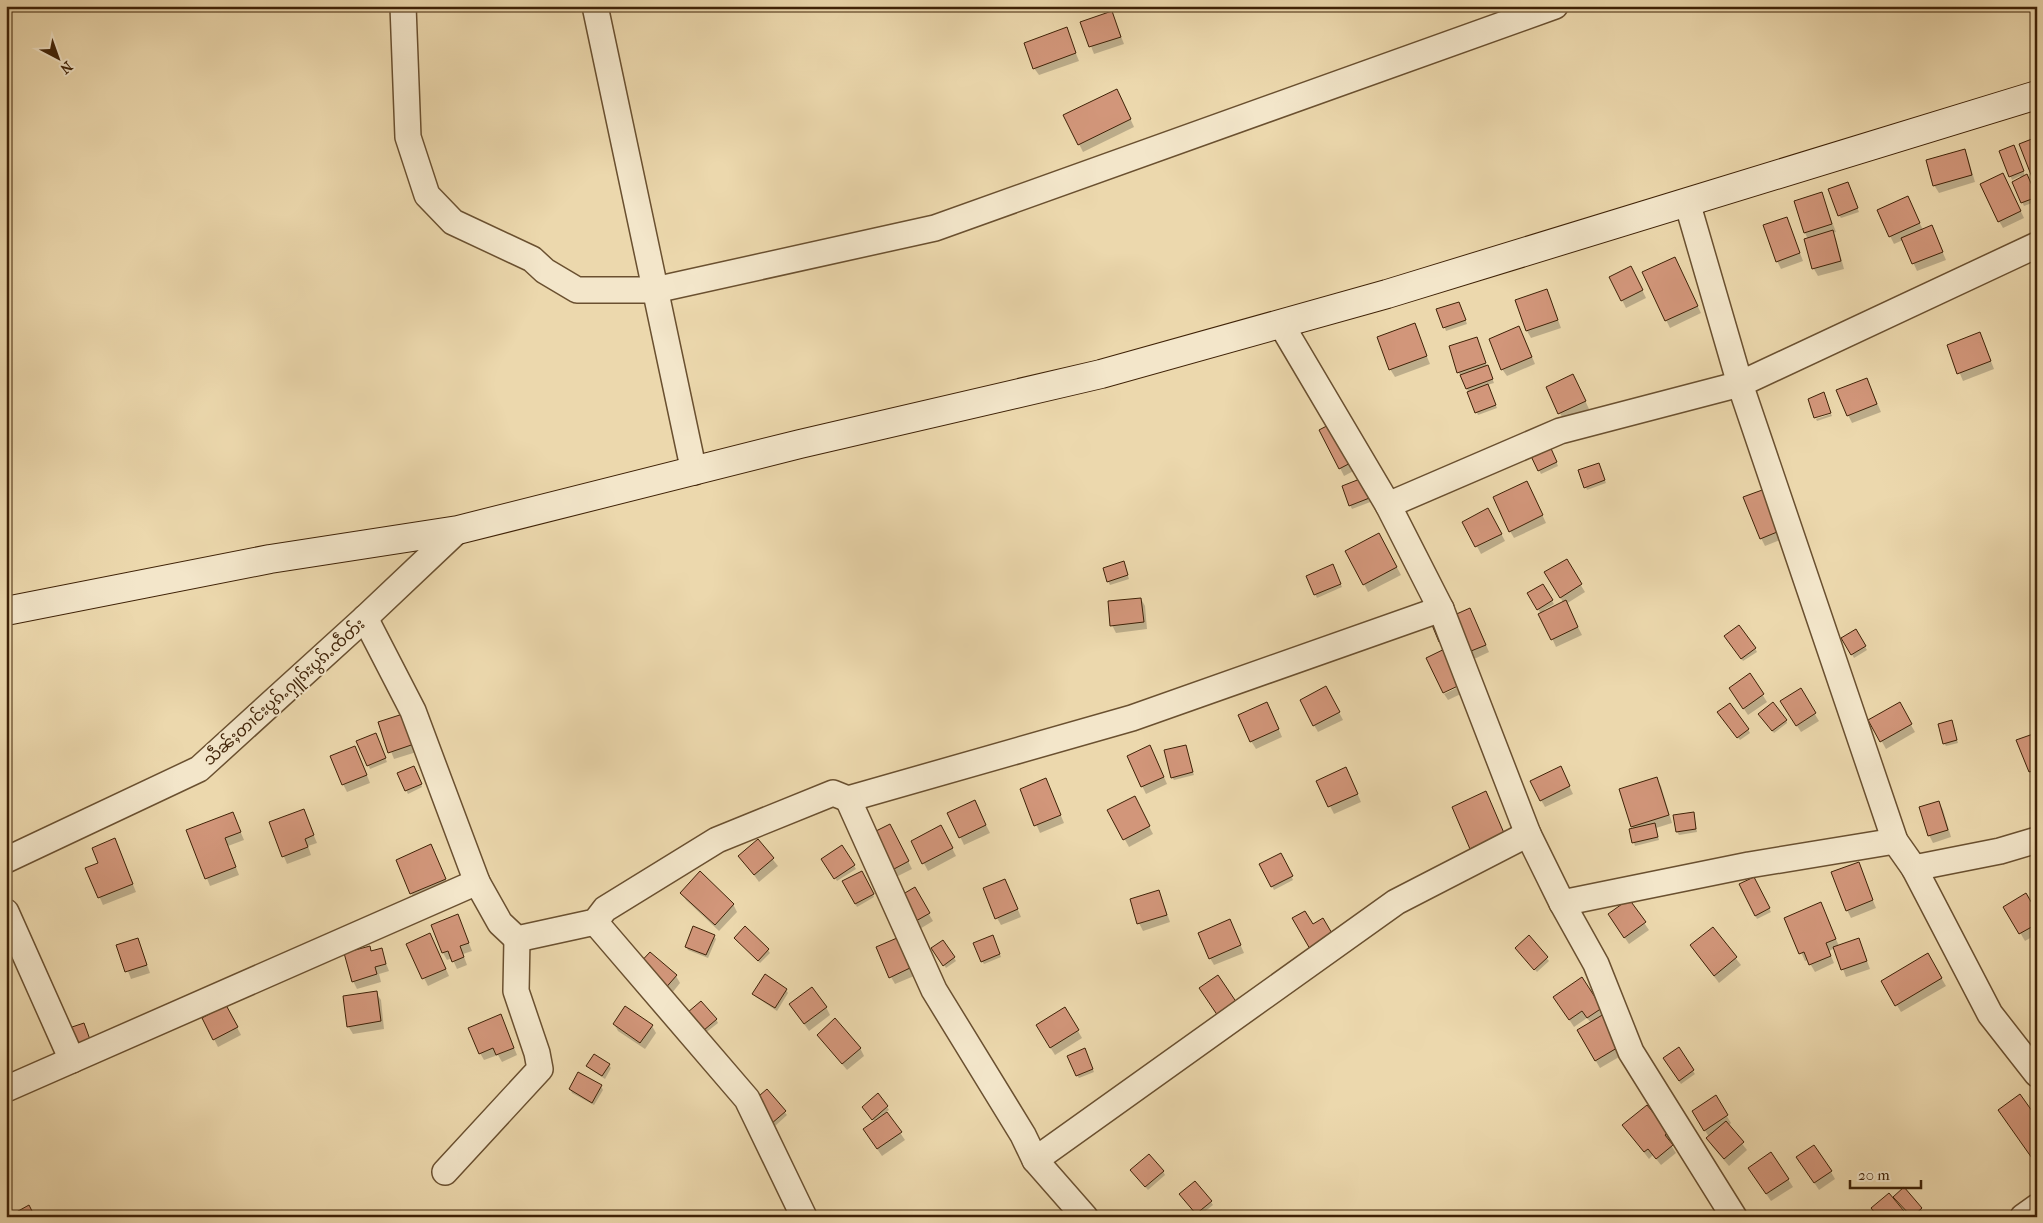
<svg xmlns="http://www.w3.org/2000/svg" width="2043" height="1223" font-family="'IM FELL French Canon','Noto Sans Myanmar',serif">
	<style>
		.shadow { fill: #0003 }
		.building { fill: #d2967a; stroke: #3f2207 }
		.lines { fill: none; stroke-linecap: round; stroke-linejoin: round }
		.street-casing { stroke: #6a5030; stroke-width: 28 }
		.secondary-casing { stroke: #3f2207; stroke-width: 30 }
		.street { stroke: #f3e6ca; stroke-width: 25 }
		.secondary { stroke: #f3e6ca; stroke-width: 28 }
		.labels { text-anchor: middle; dominant-baseline: central; stroke-width: 4; stroke-linejoin: round; paint-order: stroke }
		.street-label { font-size: 16px; fill: #3f2207; stroke: #f3e6ca }
	</style>
	<rect width="100%" height="100%" fill="#ecd8ad"/>
	<filter id="stains"><feTurbulence type="fractalNoise" baseFrequency=".004" numOctaves="4"/><feColorMatrix values="0 0 0 0 .2 0 0 0 0 .09 0 0 0 0 .02 0 0 0 .5 -.17"/></filter>
	<radialGradient id="worn" r=".72"><stop offset=".6" stop-color="#630" stop-opacity="0"/><stop offset="1" stop-color="#630" stop-opacity=".3"/></radialGradient>
	<g class="shadow">
		<polygon points="1112,13 1124,44 1094,54 1082,23"/>
		<polygon points="1066,29 1079,61 1039,75 1034,68"/>
		<polygon points="1121,98 1134,127 1083,152 1065,116"/>
		<polygon points="1964,150 1968,158 1975,182 1939,193 1934,185"/>
		<polygon points="2016,150 2025,176 2028,179 2037,198 2037,201 2024,206 2013,182 2021,178 2020,176 2012,180 2001,152"/>
		<polygon points="2007,182 2024,218 2003,228 1999,221"/>
		<polygon points="1849,187 1859,212 1841,218 1839,215"/>
		<polygon points="1821,194 1836,232 1832,233 1836,239 1844,269 1818,276 1814,269 1805,240 1808,239 1805,233"/>
		<polygon points="1908,198 1923,230 1932,227 1946,260 1917,271 1903,240 1894,244 1890,236"/>
		<polygon points="1787,219 1803,261 1781,269 1777,261"/>
		<polygon points="1678,266 1701,313 1670,328 1643,273"/>
		<polygon points="1635,275 1646,298 1626,308 1611,278"/>
		<polygon points="1547,290 1561,328 1531,338 1527,331"/>
		<polygon points="1460,306 1467,324 1446,331 1438,310"/>
		<polygon points="1414,325 1430,364 1395,377 1390,369"/>
		<polygon points="1980,333 1994,369 1963,381 1948,345"/>
		<polygon points="1523,335 1535,364 1507,376 1502,369"/>
		<polygon points="1476,338 1494,383 1487,385 1497,408 1478,415 1463,379 1458,372"/>
		<polygon points="1867,379 1881,412 1852,423 1848,415"/>
		<polygon points="1577,383 1589,409 1564,421 1547,387"/>
		<polygon points="1831,414 1832,416 1817,421 1816,419"/>
		<polygon points="1321,430 1365,465 1344,476"/>
		<polygon points="1551,449 1558,466 1541,474 1531,454"/>
		<polygon points="1600,467 1606,483 1587,490 1586,487"/>
		<polygon points="1364,479 1373,501 1352,509 1350,505"/>
		<polygon points="1531,490 1546,523 1514,538 1510,531"/>
		<polygon points="1765,490 1785,538 1765,546 1761,538"/>
		<polygon points="1488,509 1505,541 1481,554 1464,522"/>
		<polygon points="1379,534 1401,575 1368,592 1364,584"/>
		<polygon points="1566,561 1585,592 1566,604 1582,635 1556,647 1541,614 1529,594 1542,585 1554,604 1544,610 1545,611 1563,602 1546,573"/>
		<polygon points="1125,566 1129,579 1110,585 1108,581"/>
		<polygon points="1334,569 1342,587 1317,598 1307,577"/>
		<polygon points="1141,599 1145,606 1147,629 1116,633 1112,625"/>
		<polygon points="1474,617 1489,652 1472,660 1445,650"/>
		<polygon points="1856,631 1867,650 1854,658 1843,638"/>
		<polygon points="1728,639 1755,648 1757,652 1743,661"/>
		<polygon points="1750,675 1767,702 1748,715 1735,695"/>
		<polygon points="1477,678 1480,685 1448,700 1444,694"/>
		<polygon points="1326,688 1343,720 1318,732 1314,725"/>
		<polygon points="1800,690 1819,721 1801,732 1782,702"/>
		<polygon points="1899,704 1915,732 1886,749 1870,720"/>
		<polygon points="1271,711 1282,737 1256,749 1251,741"/>
		<polygon points="1721,716 1748,729 1750,733 1740,740"/>
		<polygon points="1761,717 1786,720 1787,723 1774,733"/>
		<polygon points="1952,721 1958,743 1946,746 1944,743"/>
		<polygon points="380,723 423,750 394,759"/>
		<polygon points="2036,735 2037,778 2034,779 2030,772"/>
		<polygon points="377,738 387,762 370,769 358,742"/>
		<polygon points="1185,746 1194,775 1174,780 1172,777"/>
		<polygon points="1154,754 1167,784 1146,794 1128,757"/>
		<polygon points="359,755 370,783 347,792 343,784"/>
		<polygon points="415,771 422,787 408,794 406,790"/>
		<polygon points="1564,775 1573,794 1545,807 1541,800"/>
		<polygon points="1350,776 1361,802 1334,814 1318,782"/>
		<polygon points="1656,778 1661,786 1672,823 1656,828 1659,840 1635,846 1630,830 1634,829 1632,826"/>
		<polygon points="1046,780 1064,823 1040,833 1021,790"/>
		<polygon points="1939,802 1943,810 1951,837 1933,843 1929,835"/>
		<polygon points="1138,805 1153,834 1129,847 1109,811"/>
		<polygon points="978,809 990,833 964,845 949,813"/>
		<polygon points="303,810 317,843 308,846 311,855 287,864 270,823"/>
		<polygon points="233,814 244,840 228,846 239,875 210,886 188,831"/>
		<polygon points="1694,814 1697,832 1679,835 1677,832"/>
		<polygon points="894,833 912,869 884,883"/>
		<polygon points="945,834 956,856 928,871 912,841"/>
		<polygon points="758,841 778,866 759,882 740,856"/>
		<polygon points="431,846 449,887 415,901 397,860"/>
		<polygon points="118,847 136,892 103,905 87,869 100,863"/>
		<polygon points="842,847 856,869 837,881 823,859"/>
		<polygon points="1281,855 1293,880 1274,890 1261,865"/>
		<polygon points="1858,863 1876,908 1851,918 1847,910"/>
		<polygon points="861,872 874,897 857,907 844,882"/>
		<polygon points="1754,878 1771,912 1757,919 1741,885"/>
		<polygon points="1009,888 1021,917 1001,925 997,918"/>
		<polygon points="914,889 933,921 908,936"/>
		<polygon points="1159,891 1170,922 1143,931 1139,923"/>
		<polygon points="682,893 733,904 737,912 719,931 686,900"/>
		<polygon points="1629,901 1649,930 1629,944 1614,922"/>
		<polygon points="1821,904 1839,946 1859,939 1870,969 1846,977 1835,948 1829,951 1834,963 1815,972 1808,960 1805,961 1786,918"/>
		<polygon points="2005,907 2037,914 2037,934 2025,941"/>
		<polygon points="1230,921 1244,953 1214,965 1210,958"/>
		<polygon points="461,923 472,951 463,954 467,965 457,969 452,958 447,960 443,953 433,926"/>
		<polygon points="1713,929 1741,965 1719,983 1691,946"/>
		<polygon points="714,936 716,939 708,958 688,950 686,946"/>
		<polygon points="1529,937 1549,961 1537,972 1516,948"/>
		<polygon points="735,938 768,950 770,953 760,963"/>
		<polygon points="138,939 150,973 131,979 118,945"/>
		<polygon points="994,940 1001,957 984,964 982,961"/>
		<polygon points="943,941 956,961 946,968 933,948"/>
		<polygon points="434,942 449,976 428,986 408,945"/>
		<polygon points="369,947 372,952 381,950 389,971 379,974 381,982 357,989 353,981"/>
		<polygon points="901,947 914,976 895,984 891,977"/>
		<polygon points="1928,955 1946,986 1901,1012 1883,982"/>
		<polygon points="642,975 676,976 680,983 668,998"/>
		<polygon points="786,990 788,993 777,1011 756,997 754,994"/>
		<polygon points="376,993 381,1000 384,1029 353,1034 348,1026"/>
		<polygon points="790,1004 826,1007 830,1015 809,1031"/>
		<polygon points="1559,1004 1601,1009 1626,1053 1600,1068 1578,1031 1591,1023 1587,1018 1574,1027"/>
		<polygon points="1065,1009 1082,1038 1055,1055 1037,1026"/>
		<polygon points="230,1014 241,1035 218,1047 214,1039"/>
		<polygon points="501,1016 517,1055 502,1062 498,1055 484,1060 480,1053"/>
		<polygon points="716,1019 718,1023 699,1038 685,1022"/>
		<polygon points="614,1024 652,1026 656,1033 645,1049 618,1031"/>
		<polygon points="818,1035 860,1048 864,1056 847,1070"/>
		<polygon points="1678,1049 1695,1074 1681,1084 1664,1059"/>
		<polygon points="1086,1053 1094,1072 1079,1078 1077,1075"/>
		<polygon points="609,1065 611,1068 605,1079 590,1069 588,1066"/>
		<polygon points="601,1086 603,1090 594,1105 572,1093 570,1089"/>
		<polygon points="767,1091 787,1115 774,1127 754,1102"/>
		<polygon points="878,1095 887,1107 889,1110 886,1112 905,1140 882,1156 869,1137 875,1122 865,1111"/>
		<polygon points="1715,1097 1731,1123 1728,1126 1747,1150 1729,1166 1712,1146 1707,1138 1709,1137 1698,1119"/>
		<polygon points="1647,1106 1672,1140 1669,1142 1676,1153 1661,1165 1653,1155 1649,1159 1623,1125"/>
		<polygon points="1802,1164 1831,1172 1835,1179 1819,1190"/>
		<polygon points="1163,1171 1165,1175 1148,1190 1134,1174"/>
		<polygon points="1754,1176 1788,1179 1793,1187 1771,1201"/>
		<polygon points="1182,1198 1211,1202 1213,1205 1198,1217"/>
		<polygon points="1897,1200 1921,1209 1923,1212 1918,1217 1911,1217"/>
	</g>
	<g class="building">
		<polygon points="1112,11 1121,37 1089,47 1080,22"/>
		<polygon points="1067,27 1076,53 1033,69 1024,43"/>
		<polygon points="1117,89 1131,119 1078,145 1063,115"/>
		<polygon points="2037,137 2037,184 2035,185 2019,144"/>
		<polygon points="2014,145 2024,171 2009,177 1999,151"/>
		<polygon points="1965,149 1972,175 1933,186 1926,160"/>
		<polygon points="2003,173 2021,211 1998,222 1980,184"/>
		<polygon points="2027,174 2037,197 2021,203 2012,182"/>
		<polygon points="1848,182 1858,208 1838,216 1828,189"/>
		<polygon points="1822,192 1832,224 1804,233 1794,201"/>
		<polygon points="1908,196 1920,223 1889,237 1877,210"/>
		<polygon points="1787,217 1800,253 1776,262 1763,225"/>
		<polygon points="1932,225 1943,252 1912,264 1901,238"/>
		<polygon points="1833,230 1841,261 1812,269 1804,239"/>
		<polygon points="1675,257 1698,306 1665,321 1642,272"/>
		<polygon points="1631,266 1643,290 1621,301 1609,277"/>
		<polygon points="1547,289 1558,320 1526,331 1515,300"/>
		<polygon points="1459,302 1466,320 1443,328 1436,309"/>
		<polygon points="1415,323 1427,356 1389,370 1377,337"/>
		<polygon points="1519,326 1532,357 1501,370 1489,339"/>
		<polygon points="1980,332 1991,361 1957,374 1947,345"/>
		<polygon points="1477,337 1486,363 1457,373 1449,346"/>
		<polygon points="1488,365 1493,379 1466,389 1460,375"/>
		<polygon points="1573,374 1586,401 1558,414 1546,387"/>
		<polygon points="1867,378 1877,404 1847,416 1836,390"/>
		<polygon points="1488,384 1496,405 1475,413 1467,392"/>
		<polygon points="1824,392 1831,413 1814,418 1808,399"/>
		<polygon points="1342,418 1362,457 1339,469 1319,430"/>
		<polygon points="1549,444 1557,462 1538,471 1530,454"/>
		<polygon points="1599,463 1605,480 1584,488 1578,470"/>
		<polygon points="1365,477 1372,497 1349,506 1342,486"/>
		<polygon points="1527,481 1543,515 1509,532 1493,497"/>
		<polygon points="1765,489 1782,530 1760,539 1743,497"/>
		<polygon points="1488,508 1502,534 1475,547 1462,522"/>
		<polygon points="1379,533 1397,567 1363,585 1345,551"/>
		<polygon points="1567,559 1582,584 1560,598 1544,572"/>
		<polygon points="1124,561 1128,575 1107,582 1103,568"/>
		<polygon points="1333,564 1341,584 1314,595 1306,576"/>
		<polygon points="1543,584 1553,600 1537,610 1527,593"/>
		<polygon points="1141,598 1144,622 1110,626 1108,601"/>
		<polygon points="1566,600 1578,627 1551,640 1538,614"/>
		<polygon points="1470,608 1486,645 1466,653 1458,633 1439,642 1432,625"/>
		<polygon points="1739,625 1756,648 1741,659 1724,636"/>
		<polygon points="1856,629 1866,646 1851,655 1841,638"/>
		<polygon points="1459,642 1477,677 1443,693 1426,658"/>
		<polygon points="1750,673 1764,694 1743,709 1729,688"/>
		<polygon points="1326,686 1340,712 1313,726 1300,700"/>
		<polygon points="1801,688 1816,713 1796,726 1780,701"/>
		<polygon points="1267,702 1279,729 1250,742 1238,715"/>
		<polygon points="1773,702 1787,720 1772,731 1758,714"/>
		<polygon points="1900,702 1912,724 1880,742 1868,720"/>
		<polygon points="1730,703 1749,729 1737,738 1717,712"/>
		<polygon points="409,712 420,742 388,753 378,722"/>
		<polygon points="1952,720 1957,740 1943,744 1938,724"/>
		<polygon points="376,733 386,758 367,766 356,741"/>
		<polygon points="2036,733 2037,769 2029,772 2016,740"/>
		<polygon points="1150,745 1164,777 1141,787 1127,756"/>
		<polygon points="1186,745 1193,772 1171,778 1164,750"/>
		<polygon points="355,746 367,775 342,785 330,756"/>
		<polygon points="414,766 422,784 405,791 397,773"/>
		<polygon points="1561,766 1570,786 1540,801 1530,781"/>
		<polygon points="1346,767 1358,794 1328,807 1316,781"/>
		<polygon points="1657,777 1669,815 1631,827 1619,789"/>
		<polygon points="1046,778 1061,815 1034,826 1020,789"/>
		<polygon points="1486,791 1504,833 1470,849 1452,807"/>
		<polygon points="1135,796 1150,826 1123,840 1107,810"/>
		<polygon points="975,800 986,825 959,838 947,813"/>
		<polygon points="1939,801 1948,830 1928,836 1919,807"/>
		<polygon points="304,809 314,835 305,839 308,847 282,857 269,822"/>
		<polygon points="233,812 241,832 225,838 236,867 205,879 186,830"/>
		<polygon points="1694,812 1696,829 1676,832 1673,815"/>
		<polygon points="1655,823 1658,837 1632,843 1629,829"/>
		<polygon points="890,824 909,861 879,877 860,839"/>
		<polygon points="941,825 953,848 922,864 911,841"/>
		<polygon points="115,838 133,884 98,898 85,868 98,863 92,848"/>
		<polygon points="758,839 774,858 754,875 738,856"/>
		<polygon points="431,844 446,879 410,894 396,860"/>
		<polygon points="842,845 855,865 834,879 821,859"/>
		<polygon points="1281,853 1293,876 1271,887 1259,864"/>
		<polygon points="1859,862 1873,900 1846,911 1831,872"/>
		<polygon points="700,871 734,904 715,925 680,893"/>
		<polygon points="862,871 874,894 855,904 842,881"/>
		<polygon points="1754,877 1770,908 1755,916 1739,884"/>
		<polygon points="1005,879 1018,909 995,919 983,888"/>
		<polygon points="915,887 930,913 902,929 888,903"/>
		<polygon points="1159,890 1167,915 1137,924 1130,899"/>
		<polygon points="2026,893 2037,912 2037,924 2019,934 2003,907"/>
		<polygon points="1629,899 1646,922 1624,938 1608,914"/>
		<polygon points="1821,902 1836,939 1826,943 1831,956 1809,965 1804,952 1799,954 1784,918"/>
		<polygon points="1305,911 1313,924 1323,918 1333,935 1310,949 1292,918"/>
		<polygon points="458,914 469,943 460,946 464,957 452,962 448,951 442,953 431,925"/>
		<polygon points="1230,919 1241,945 1209,959 1198,933"/>
		<polygon points="693,926 715,935 706,955 685,947"/>
		<polygon points="745,926 769,949 758,961 734,938"/>
		<polygon points="1713,927 1737,957 1714,976 1690,945"/>
		<polygon points="430,933 446,969 422,979 406,944"/>
		<polygon points="993,935 1000,954 981,962 973,943"/>
		<polygon points="1529,935 1548,957 1534,970 1515,948"/>
		<polygon points="138,938 147,965 125,972 116,945"/>
		<polygon points="897,938 910,968 889,978 876,947"/>
		<polygon points="1859,938 1867,961 1841,970 1833,947"/>
		<polygon points="943,940 955,957 943,966 931,948"/>
		<polygon points="370,946 371,951 382,948 386,964 375,967 377,974 352,982 344,953"/>
		<polygon points="650,952 677,975 663,991 636,967"/>
		<polygon points="1928,953 1942,978 1895,1006 1881,981"/>
		<polygon points="765,974 787,989 775,1008 752,994"/>
		<polygon points="1218,975 1239,1006 1220,1019 1199,988"/>
		<polygon points="1582,977 1602,1008 1587,1018 1582,1011 1569,1020 1553,997"/>
		<polygon points="812,987 827,1007 804,1024 789,1004"/>
		<polygon points="377,991 381,1021 347,1027 343,996"/>
		<polygon points="701,1001 717,1019 697,1036 681,1018"/>
		<polygon points="226,1005 238,1027 213,1040 202,1018"/>
		<polygon points="625,1006 653,1025 640,1043 613,1024"/>
		<polygon points="1065,1007 1079,1030 1050,1048 1036,1025"/>
		<polygon points="501,1014 514,1048 496,1055 493,1048 479,1054 468,1028"/>
		<polygon points="1604,1014 1622,1045 1595,1061 1577,1030"/>
		<polygon points="835,1018 861,1048 842,1064 817,1035"/>
		<polygon points="84,1023 92,1045 78,1050 69,1028"/>
		<polygon points="1679,1047 1694,1070 1679,1081 1663,1058"/>
		<polygon points="1085,1048 1093,1069 1076,1076 1067,1056"/>
		<polygon points="594,1054 610,1064 602,1076 586,1066"/>
		<polygon points="578,1072 602,1085 592,1103 569,1089"/>
		<polygon points="767,1089 786,1111 771,1124 752,1102"/>
		<polygon points="878,1093 888,1106 872,1120 862,1107"/>
		<polygon points="2020,1094 2037,1118 2037,1159 2034,1161 1998,1110"/>
		<polygon points="1716,1095 1728,1115 1704,1131 1692,1111"/>
		<polygon points="1647,1105 1669,1132 1665,1135 1673,1145 1656,1159 1648,1149 1644,1152 1622,1125"/>
		<polygon points="887,1112 902,1132 877,1149 863,1129"/>
		<polygon points="1726,1121 1744,1142 1724,1159 1706,1138"/>
		<polygon points="1814,1145 1832,1171 1814,1183 1796,1157"/>
		<polygon points="1771,1152 1789,1179 1766,1194 1748,1168"/>
		<polygon points="1149,1154 1164,1171 1145,1187 1130,1170"/>
		<polygon points="1195,1181 1212,1201 1196,1214 1179,1194"/>
		<polygon points="1904,1187 1922,1208 1912,1217 1893,1197"/>
		<polygon points="1889,1193 1909,1217 1878,1217 1871,1208"/>
		<polygon points="29,1205 35,1217 12,1217 11,1215"/>
	</g>
	<g class="lines">
		<defs>
			<g id="street">
				<polyline points="403,6 408,137 427,195 453,222 532,259 545,271 577,290 655,290 935,228 1555,6"/>
				<polyline points="595,6 694,472"/>
				<polyline points="1687,202 1740,384 1895,841 1914,868 1990,1014 2037,1074"/>
				<polyline points="1281,324 1388,505 1441,609 1528,834 1562,903 1596,964 1631,1052 1734,1217"/>
				<polyline points="1388,505 1560,431 1740,384 2037,245"/>
				<polyline points="365,618 413,711 477,882 500,923 517,939 595,922 605,909 717,840 833,793 848,799 1132,718 1441,609"/>
				<polyline points="848,799 934,990 1023,1135 1035,1160 1085,1217"/>
				<polyline points="6,860 199,769 365,618 458,530"/>
				<polyline points="1914,868 2000,851 2037,840"/>
				<polyline points="1562,903 1749,865 1895,841"/>
				<polyline points="6,912 72,1060"/>
				<polyline points="595,922 747,1099 804,1217"/>
				<polyline points="6,1089 477,882"/>
				<polyline points="1035,1160 1396,902 1528,834"/>
				<polyline points="445,1172 540,1069 537,1053 516,991 517,939"/>
				<polyline points="2023,1217 2037,1207"/>
			</g>
			<polyline id="secondary" points="6,611 270,559 458,530 800,444 1101,374 1387,294 2037,95"/>
		</defs>
		<use href="#street" class="street-casing"/>
		<use href="#secondary" class="secondary-casing"/>
		<use href="#street" class="street"/>
		<use href="#secondary" class="secondary"/>
	</g>
	<g class="labels">
		<g class="street-label">
			<text transform="translate(284 692) rotate(-42)">သဵၼ်ႈတၢင်းပွၵ်ႉႁူၵ်းပွၵ်ႉၸဵတ်း</text>
		</g>
	</g>
	<rect width="2043" height="1223" fill="none" stroke="#ecd8ad" stroke-width="25"/>
	<rect x="8" y="8" width="2028" height="1208" fill="none" stroke="#3f2207" stroke-width="2.5"/>
	<rect x="12" y="12" width="2018" height="1198" fill="none" stroke="#3f2207"/>
	<g transform="translate(58 58) rotate(139)" stroke="#f3e6ca" stroke-width="4" paint-order="stroke">
	<path d="M0-4L9 19L0 12L-9 19Z" fill="#3f2207"/>
	<text y="-8" font-size="14" font-weight="bold" text-anchor="middle" fill="#3f2207">N</text>
	</g>
	<path d="M1850 1180v8h71v-8" fill="none" stroke="#3f2207" stroke-width="2.5"/>
	<text x="1858" y="1180" font-size="15" fill="#3f2207" stroke="#f3e6ca" stroke-width="4" paint-order="stroke">20 m</text>
	<rect width="100%" height="100%" filter="url(#stains)"/>
	<rect width="100%" height="100%" fill="url(#worn)"/>
</svg>
